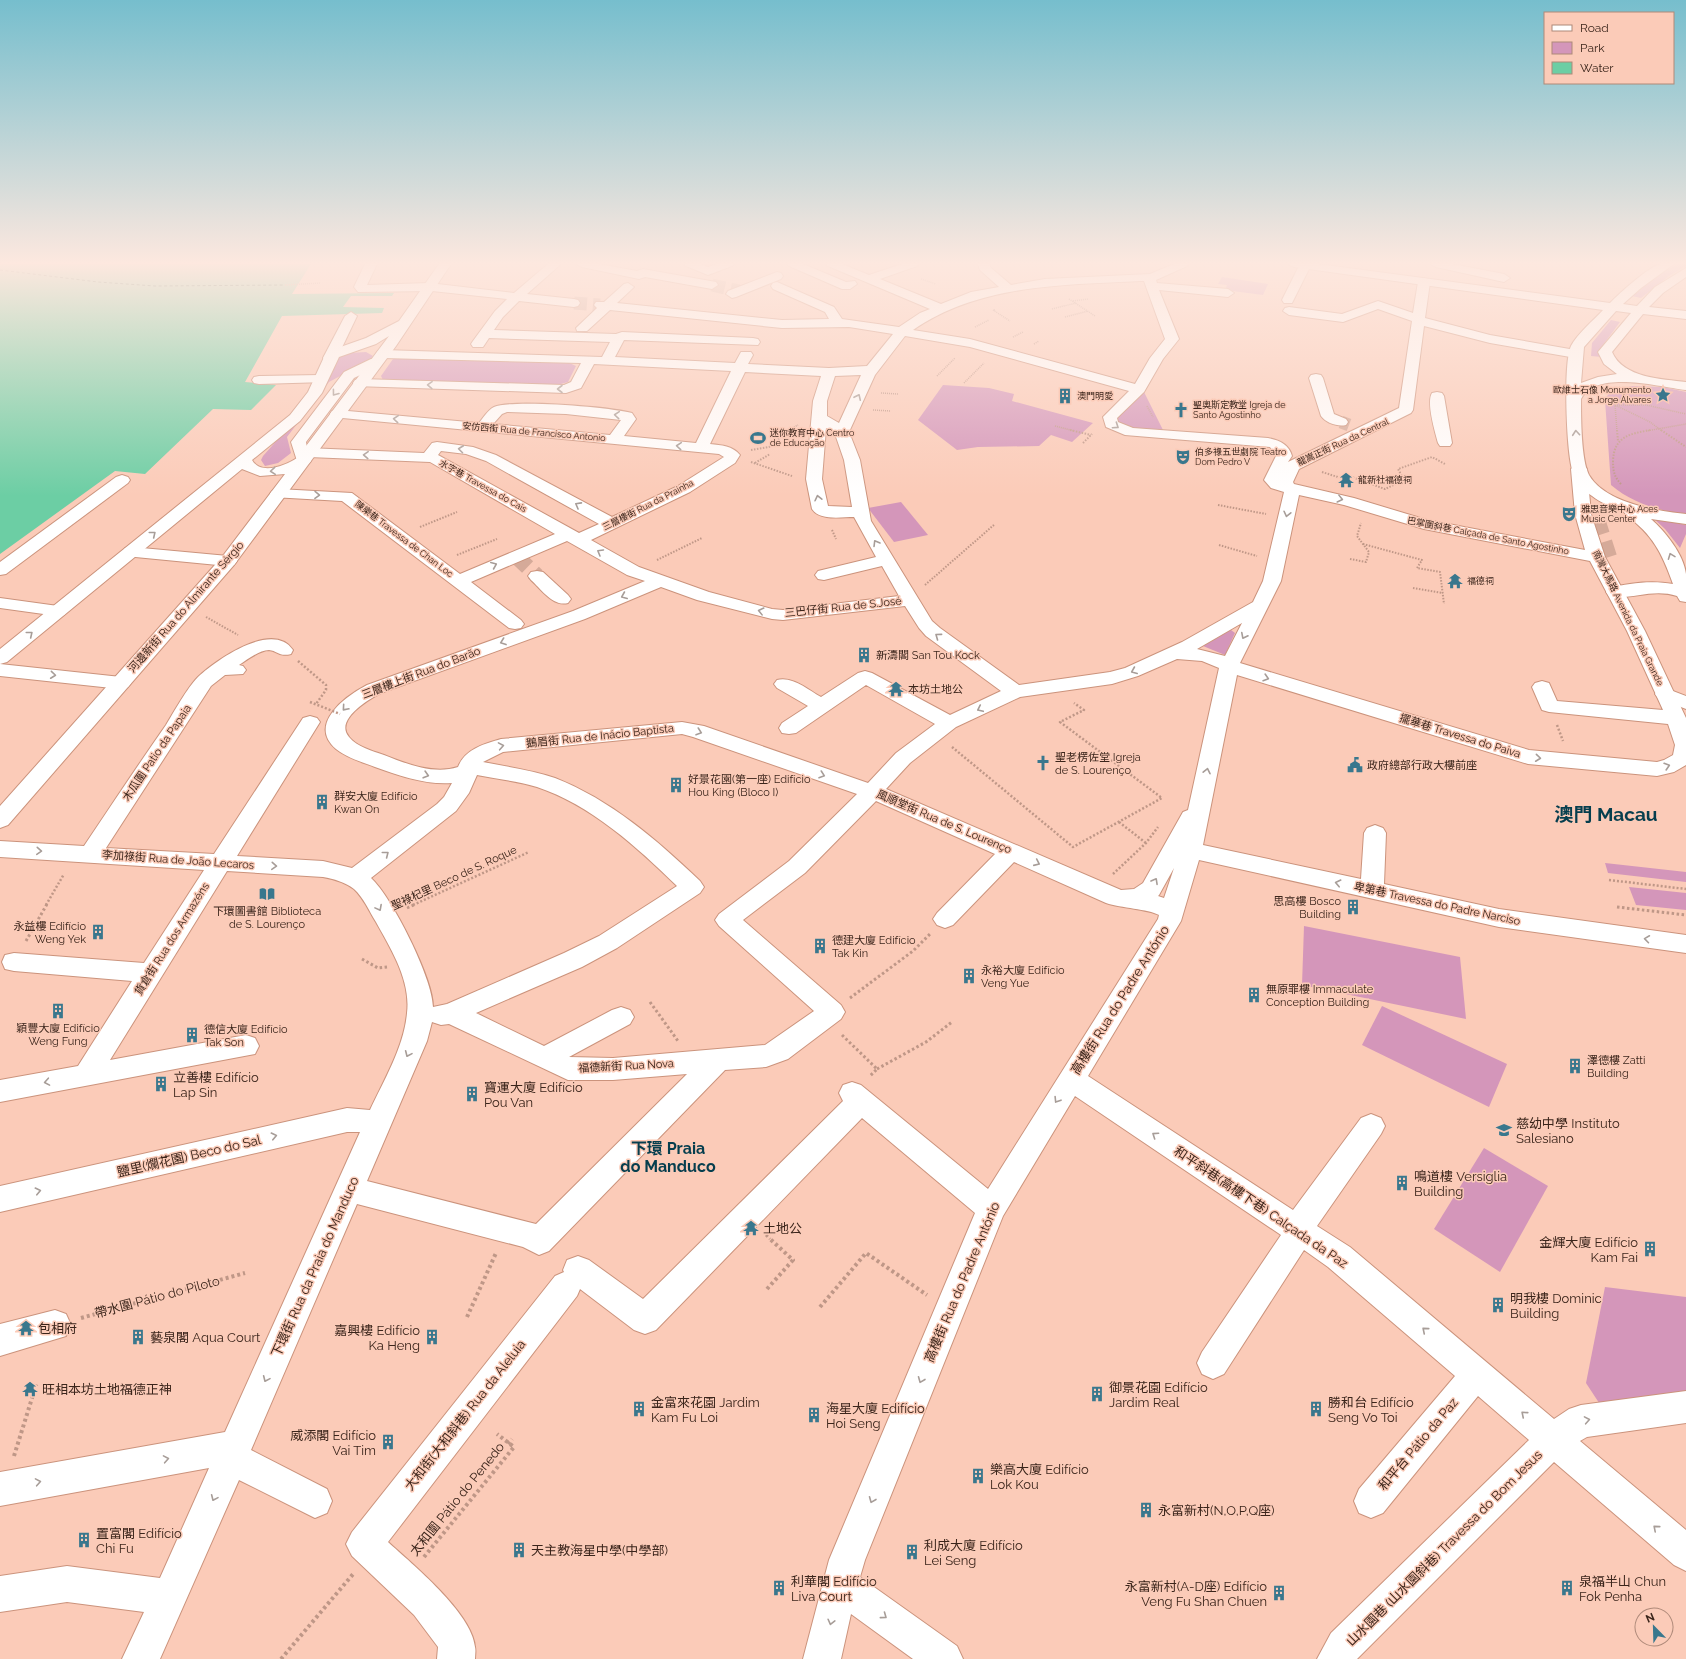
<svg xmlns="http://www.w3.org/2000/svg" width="1686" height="1659" font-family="Raleway,'Noto Sans SC',sans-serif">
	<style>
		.green { fill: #d496ba }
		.water { fill: #6ccea4 }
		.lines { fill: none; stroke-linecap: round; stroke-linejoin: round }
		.ferry { stroke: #02563b; stroke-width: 1; stroke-dasharray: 3 2.5; stroke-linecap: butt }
		.minor-tunnel-far1 { stroke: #d5aa99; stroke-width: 13; stroke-dasharray: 13 6; stroke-linecap: butt }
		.minor-tunnel { stroke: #d5aa99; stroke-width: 16; stroke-dasharray: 16 8; stroke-linecap: butt }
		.minor-casing { stroke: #cb937c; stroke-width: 2 }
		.major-casing { stroke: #cb937c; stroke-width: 2 }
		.path-far4 { stroke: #bf9787; stroke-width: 1.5; stroke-dasharray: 1 1; stroke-linecap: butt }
		.path-far3 { stroke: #bf9787; stroke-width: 2; stroke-dasharray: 1.5 1.5; stroke-linecap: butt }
		.path-far2 { stroke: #bf9787; stroke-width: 2.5; stroke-dasharray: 2 2; stroke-linecap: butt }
		.path-far1 { stroke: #bf9787; stroke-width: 3; stroke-dasharray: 2.5 2.5; stroke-linecap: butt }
		.path { stroke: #bf9787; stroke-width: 4; stroke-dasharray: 3 3; stroke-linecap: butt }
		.minor { fill: #fff; fill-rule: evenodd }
		.major { fill: #fff; fill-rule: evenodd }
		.path-bridge { stroke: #bf9787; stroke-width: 2.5; stroke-dasharray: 2 2; stroke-linecap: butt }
		.oneway { stroke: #a79d98 }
		.labels { text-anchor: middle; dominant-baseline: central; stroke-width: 3; stroke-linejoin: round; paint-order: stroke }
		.far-poi-label { font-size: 9px; fill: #3b251b; stroke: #fbcbb8; text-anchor: start }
		.far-street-label { font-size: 9px; fill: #3b251b; stroke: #fbcbb8 }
		.street-label { font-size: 11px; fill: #3b251b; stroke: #fbcbb8 }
		.poi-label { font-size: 11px; fill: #3b251b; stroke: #fbcbb8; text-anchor: start }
		.near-street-label { font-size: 13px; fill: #3b251b; stroke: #fbcbb8 }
		.near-poi-label { font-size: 13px; fill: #3b251b; stroke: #fbcbb8; text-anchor: start }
		.near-quarter-label { font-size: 16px; font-weight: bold; fill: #063e4e; stroke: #fbcbb8 }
		.town-label { font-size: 19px; font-weight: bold; fill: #063e4e; stroke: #fbcbb8 }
	</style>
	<rect width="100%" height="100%" fill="#fbcbb8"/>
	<g class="green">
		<polygon points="1678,264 1686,264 1686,266 1669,276 1641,298 1632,296 1660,274"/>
		<polygon points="1222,277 1268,284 1263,295 1225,290 1227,285 1218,284"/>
		<polygon points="1611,320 1620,322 1603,345 1602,357 1591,356 1592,343"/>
		<polygon points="366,352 373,356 370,360 329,382 287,437 291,453 278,463 265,466 261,460 263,456 320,392 337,358 349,353"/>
		<polygon points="402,357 567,362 576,366 568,382 557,385 383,380 381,376 393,359"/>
		<polygon points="943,385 989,388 1014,394 1012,401 1093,423 1072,442 1051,435 1039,446 978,447 957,450 918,420"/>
		<path d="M1633,386l30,1 23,5v122c-27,-3 -54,-11 -75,-29l-6,-85c4,-11 18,-12 28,-14z"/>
		<polygon points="1143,390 1164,432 1120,427 1115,418"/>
		<polygon points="901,502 928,535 894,542 868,508"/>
		<polygon points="1653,518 1686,525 1686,534 1680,548 1665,529"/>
		<polygon points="1231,630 1235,633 1225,655 1203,646"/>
		<polygon points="1605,863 1686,872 1686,882 1608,873"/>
		<polygon points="1629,887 1686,893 1686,910 1636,905"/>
		<polygon points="1304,926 1460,957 1466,1019 1302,985"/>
		<polygon points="1382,1006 1507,1064 1489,1107 1362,1045"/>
		<polygon points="1484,1148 1548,1186 1500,1272 1434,1229"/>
		<polygon points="1605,1287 1686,1297 1686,1402 1605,1412 1586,1383"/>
	</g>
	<polygon class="water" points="0,264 311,264 292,294 394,293 392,296 351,296 343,307 384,308 382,313 282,316 245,382 276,385 251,410 213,409 145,474 115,471 0,554"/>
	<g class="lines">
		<polyline class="ferry" points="0,270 98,282 155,286 285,285"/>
		<g class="minor-tunnel-far1">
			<polyline points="712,285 739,291"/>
			<polyline points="574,303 600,305"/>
			<polyline points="1341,422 1349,425"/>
		</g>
		<g class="minor-tunnel">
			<polyline points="1597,519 1609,557"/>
			<polyline points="516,556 537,576"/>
		</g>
		<defs>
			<g id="minor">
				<path d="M365,264h12l-10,21 62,-2 85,10 34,-29h13l-34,30 47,5 4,1 2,3 -2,3 -4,1 -55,-6 -16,16 -9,13 122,4 6,-2 131,6 5,1 2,3 -2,3 -134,-5 -9,17 120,6 6,-11h10l2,3 -5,9 81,4 38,-2 26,-32 -44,-7 -67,1 -172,-18 -23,21h-10l-1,-3 21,-20 -3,-3 2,-3h8l20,-18 4,-1 6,4 -17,16 165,17 47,-1 -4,-7 -52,-23 -2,-3 2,-3 4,-1 57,25 8,12 57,8 21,-14 10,-4 -102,-43 -2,-2h16l27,11 33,-11h17l-2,2 -37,13 61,25 30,-12 28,-5 -19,-17 -2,-6h12v3l21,18 34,-6 105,-5 24,-10h15l-2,2 -31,14 1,3 71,6 6,4 -6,4 -69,-7 20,49 -16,20 -19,33 -27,26 1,4 15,6 135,10c11,2 21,6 24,18l-4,6 111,-54 13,-87 -34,-12 -35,13 -54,-7 -6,-4 2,-3 4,-1 53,7 36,-13 35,12 5,-31 6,-4 6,4 -5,36 65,17 91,16 2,3 -2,3 -5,1 -86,-15 -66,-17 -11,84 -2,3 -112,56 -6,13 1,2 60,14 73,22 158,30 -10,-36 -4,-45 3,-3h10l3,3 4,45 14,43 40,74 41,87v47l-12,7 -17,4 -129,-12 -291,-89 -34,170 158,34 3,-46 3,-5 8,-3 8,3 3,5 -2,51 115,25 187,26v18l-187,-26 -300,-67 -18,61 -93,155 205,134 68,-92 10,-4 10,4 4,8 -4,8 -64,92 33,21 204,172 15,-10 12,-4 105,-14v32l-99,14 -7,4 106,89v41l-12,-6 -120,-103 -197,197h-40l14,-26 198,-193 -51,-44 -95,117 -12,5 -12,-5 -5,-12 5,-12 96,-113 -127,-109 -24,-17 -80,124 -11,5 -11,-5 -5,-11 5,-11 79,-117 -206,-139 -72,120 -138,344 -5,17 97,69 6,13h-50l-62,-45 -10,45h-38l26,-99 146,-347 -113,-95 -206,212 -11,4 -11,-4 -54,-41 -3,7 -189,246c24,22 84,71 87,105 1,4 0,8 0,12h-38l1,-12 -24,-32 -62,-59 -6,-12 6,-12 203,-256 9,-4 -1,-2 4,-10 11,-4 11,4 54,39 200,-198 -4,-8 4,-8 9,-3 9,3 127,104 170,-270 1,-4c-11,-6 -38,-7 -53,-12l-92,-41 -61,63 -8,3 -8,-3 -4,-6 4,-6 58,-59 -119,-53 -71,72 -62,47 98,85 4,7 -4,7 -53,40 -22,8 -41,3 -176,181 -10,4 -16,-8 -166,-43 -106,246 76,39 5,12 -5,12 -12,5 -76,-38 -79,179h-38l22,-47 -77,-10 -67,10v-36l67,-10 93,12 49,-110 -209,38v-34l225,-40 135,-300h-13l-347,80v-26l347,-78 23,2c14,-30 34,-63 37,-97 4,-32 -16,-64 -31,-91 -7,-11 -12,-24 -22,-33 -9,-7 -20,-10 -31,-12l-96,-6 -117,189 136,-25 9,3 4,8 -4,8 -255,48v-22l78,-14 54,-85 -118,-10 -9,-2 -3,-7 3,-7 9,-2 130,10 60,-93 -204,-13v-16l84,5c27,-40 54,-81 82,-121 8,-13 21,-37 32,-48 18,-17 75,-57 95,-27l-2,4c-12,3 -13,-3 -22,-4 -10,0 -22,10 -30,15l4,1 3,4 -3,4 -18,1 -14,11 -105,162 108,6 89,-136 7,-2 7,2 3,4 -83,134 86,5 29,7 85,-64 7,-7 8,-14c-26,2 -52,-7 -77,-16 -13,-5 -28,-9 -39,-18 -29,-25 10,-53 31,-64l206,-74 72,-30 -18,-6 -60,-34 -96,41 50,38 3,4 -3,4 -6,1 -6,-1 -167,-127 -70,-4 -2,-3 2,-3 6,-2 74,4 108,81 95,-40 -125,-72 -121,-5 2,4 -3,3h-10l-7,-22 53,-70 27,-13h10l2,3 -2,3 -27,13 -48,64 1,6 117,5 8,-10 5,-1 36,5 23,8 116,62 66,-31 46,-29 -5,-3 -387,-37 -2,-3 2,-3 5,-1 142,13c4,-5 9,-13 15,-16 18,-8 116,0 138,6l4,6 -12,17 72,7 35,-72 -137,-7 -13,24 -15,5 -211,-7 -2,-3 2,-3 5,-1 204,6 7,-3 10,-19 -198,-5 -5,-1 -2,-3 2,-3 5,-1 219,7 8,-15 -121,-4 -6,9h-10l-2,-3 2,-3 22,-30 12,-12 -75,-8 -74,1 -4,-5zM1141,281h3l21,58 -15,19 -15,26 -165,-45 -57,-9c66,-46 151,-45 228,-49zM905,336l65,11 159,44 -26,26 3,10 19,8 145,12 6,9 -12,24 7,8 13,4 -21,89 -10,21 -71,40 -57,26 -15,4 -91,13 -79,-57 -8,-7 -61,-100 -11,-61 -11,-28 26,-57zM745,372l76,4 -8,25 -7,78 6,30c8,12 29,8 42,8l22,40 -58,14 -3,4 3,4 6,1 58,-14 17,30 -116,14 -11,-1 -63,-17 -70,-25 -48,-27 99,-48 45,-29 5,-8c-7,-9 -19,-10 -30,-11zM861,375l-22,48 -12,-7v-15l8,-25zM507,412l59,2 55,6 -11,15 -117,-11 9,-10zM826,428l9,6 9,26 8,47 -24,-1 -6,-27zM441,451l25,3 20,7 113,63 -20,9 -141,-78zM1299,495l45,10 80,24 166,32 37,70 36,79 -106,-9 -8,-18 -7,-2 -7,2 -3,4 10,23 7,2 119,12 7,21 -2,10 -9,5 -7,2 -128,-12 -289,-87 41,-82zM661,587l36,13 75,19 11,1 122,-14 14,22 7,8 75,55 -51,24 -78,-42 -7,-2 -7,2 -37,24c-13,-7 -28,-21 -44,-17l-3,4 3,4 31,18 -26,17 -3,5 3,5 7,1 7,-1 70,-48 69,39 -39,29 -28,30 -164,-57 -22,-4 -181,17c-17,5 -36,10 -43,28 -24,8 -51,-3 -74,-12 -11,-4 -27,-8 -35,-18 -15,-17 20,-38 32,-44l204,-74zM1242,623l-17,33 -28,-7zM1177,659l25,2 17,7 -31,142 -5,2 -40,71 -9,6 -13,1 -235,-101 24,-26 46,-36 64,-30 92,-13 26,-8zM682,734l11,3 164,57 -68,67 -70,53 -4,6 4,6 95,85 -49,34 -152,13 -44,-1 61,-33 4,-7 -4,-7 -9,-3 -9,3 -68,36 -68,-33 106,-46 35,-19 83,-55 4,-6 -4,-6c-43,-41 -89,-81 -145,-103 -23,-8 -48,-11 -72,-16l20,-10zM477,775c20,4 40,6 60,12 54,18 100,60 140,99l-78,50 -35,17 -117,51 -14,3c0,-28 -41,-110 -62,-129l85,-67 13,-18zM1174,868l-10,30 -6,-2 1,-1zM432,1022l9,3 8,-1 119,56h45l74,-6 -151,150 -169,-43 60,-140z"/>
				<polygon points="576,264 599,264 637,271 643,269 716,282 718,285 712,289 645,277 639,279 582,267"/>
				<polygon points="684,264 700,264 708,267 717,264 734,264 732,266 708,275 686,266"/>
				<polygon points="787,264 803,264 846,282 855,281 857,284 850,289 842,289 789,266"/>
				<polygon points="1300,264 1311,265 1292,303 1284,303 1282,300"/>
				<polygon points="1430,264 1452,264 1504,274 1510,278 1504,282 1436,267"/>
				<polygon points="777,272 781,273 783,276 781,279 736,297 732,298 726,294 728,291"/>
				<polygon points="351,312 357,316 337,358 335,361 325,361 323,358 345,316"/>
				<path d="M1316,374l5,1 2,3 11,36 12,5 2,3 -2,3c-8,2 -20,-2 -25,-9l-12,-38 2,-3z"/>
				<polygon points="321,375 326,376 328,379 326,382 259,384 254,383 252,380 254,377 259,376"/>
				<path d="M1437,392l5,1 2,3 8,47 -2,3h-10l-2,-3c-3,-11 -12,-41 -6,-50z"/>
				<polygon points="122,475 128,477 130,480 128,483 6,574 0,575 0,562 116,477"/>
				<polygon points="131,547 228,556 234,557 237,561 234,565 228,566 125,556 123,552 125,548"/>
				<path d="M537,571l6,1 25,23 3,4 -3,4c-15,4 -27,-14 -37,-23l-3,-4 3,-4z"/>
				<polygon points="0,598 58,606 64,607 67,611 64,615 58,616 0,608"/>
				<polygon points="0,664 121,677 128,679 131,683 128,687 121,689 0,676"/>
				<polygon points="55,1310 66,1314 71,1325 66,1336 0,1356 0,1324"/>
			</g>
			<g id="major">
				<path d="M439,264h12l-55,82 -162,219 -226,260 -8,3v-22l222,-249 63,-83 -25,2 -18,-7 -235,193 -7,2v-15l290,-234 18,-23 17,-37 4,-4 37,-13 33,-17zM389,336l-92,122c-11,7 -36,18 -45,2l48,-39 22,-28 17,-36 37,-13z"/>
				<path d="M1288,264h30l292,39c10,-10 38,-36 51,-39 4,-1 9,0 13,0l-33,24 -18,16 14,2 18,-19 31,-19v9l-23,16 -14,14 37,4v8l-43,-5 -31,38c11,26 50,27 74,30v8c-26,-3 -90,-21 -105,9 0,18 0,61 8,76 16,28 68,36 97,39v10l-35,-5c14,12 33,36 35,55 0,9 0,19 0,28l-6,-1 -3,-5c-25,-8 -48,5 -68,0l-3,-4 3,-4c20,-5 43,-8 64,-4 -11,-31 -20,-49 -47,-69l-2,-3c-20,-7 -41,-18 -50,-37 -8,-16 -11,-113 -3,-129 6,-12 23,-26 32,-36l-309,-43zM1616,311l15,2 -33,39 6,12 13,10 -19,3 -17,6 3,-36z"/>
				<polygon points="1665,688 1686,696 1686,709 1658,698 1655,694 1658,690"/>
			</g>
		</defs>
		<use href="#minor" class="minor-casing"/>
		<use href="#major" class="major-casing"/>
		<g class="path-far4">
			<polyline points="921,279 936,284"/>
			<polyline points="285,285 321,283"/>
			<polyline points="1069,299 1095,316"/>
			<polyline points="1073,301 1088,299"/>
			<polyline points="1052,309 1076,303"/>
			<polyline points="995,310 993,310 1010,321"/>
			<polyline points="1065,317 1088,311"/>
			<polyline points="975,327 989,320"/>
			<polyline points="1013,337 1023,332"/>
			<polyline points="1034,344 1039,341"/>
			<polyline points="937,376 955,358"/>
			<polyline points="964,383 984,363"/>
			<polyline points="881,393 898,394"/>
			<polyline points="1615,405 1650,422 1662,431"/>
			<polyline points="1615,405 1646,405 1686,414"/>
			<polyline points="1147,406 1153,417"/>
			<polyline points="873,410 891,411"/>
			<polyline points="1055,426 1074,431"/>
			<polyline points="787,431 798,425"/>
			<polyline points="1617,431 1615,405 1624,395"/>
			<polyline points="1646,431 1686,424"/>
		</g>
		<g class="path-far3">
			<polyline points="1070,430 1091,435"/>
			<polyline points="1617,430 1618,441"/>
			<polyline points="1661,430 1686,447"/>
			<polyline points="1083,443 1092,434"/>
			<polyline points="751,450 769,447 789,430"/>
			<polyline points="751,462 792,476"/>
			<polyline points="755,463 770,454"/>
			<polyline points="1322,472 1344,479 1349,476 1385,489 1404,480 1398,469 1432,457 1445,464"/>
			<path d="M1621,484c-7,-7 -8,-14 -8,-23 1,-25 17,-27 37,-31"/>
			<polyline points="1218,505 1266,514"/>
			<polyline points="420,527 457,512"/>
			<polyline points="832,530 836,539"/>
			<polyline points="1363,544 1422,560 1417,568 1440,572 1444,604"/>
			<polyline points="1219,545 1257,556"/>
			<polyline points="457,555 497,539"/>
			<polyline points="1350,559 1366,562 1369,552 1357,536 1361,523"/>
			<polyline points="657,560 702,538"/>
			<polyline points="925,585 995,524"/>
			<polyline points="1413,588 1443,593"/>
			<polyline points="206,617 238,635"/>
		</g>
		<g class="path-far2">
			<polyline points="298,661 326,685 326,690 316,704"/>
			<polyline points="1557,725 1563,741"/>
			<polyline points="952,747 1073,847 1162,798 1060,722 1084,710 1074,703"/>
			<polyline points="1119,822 1146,843"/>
			<polyline points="1113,874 1146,843 1158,827"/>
			<polyline points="1609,880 1686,889"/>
			<polyline points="46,905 64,874"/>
			<polyline points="413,905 529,852"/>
		</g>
		<g class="path-far1">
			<polyline points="1617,907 1686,915"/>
			<polyline points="407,908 416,904"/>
			<polyline points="26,941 47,904"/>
			<polyline points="362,959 378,968 387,967"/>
			<polyline points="850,998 913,951 930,934"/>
			<polyline points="650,1002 678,1041"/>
			<polyline points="842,1035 877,1069 870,1076"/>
			<polyline points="877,1069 926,1042 952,1022"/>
			<polyline points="766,1235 770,1239"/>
		</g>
		<g class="path">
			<polyline points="767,1289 793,1260 769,1238"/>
			<polyline points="820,1307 866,1253 927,1295"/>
			<polyline points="467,1317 496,1253"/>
			<polyline points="81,1318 245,1273"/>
			<polyline points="508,1444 512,1439"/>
			<polyline points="14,1456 37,1382"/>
			<polyline points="424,1557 514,1447 497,1434"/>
			<polyline points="281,1659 354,1573"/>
		</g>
		<use href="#minor" class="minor"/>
		<use href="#major" class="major"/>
		<polyline class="path-bridge" points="310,702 340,714"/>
	</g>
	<defs><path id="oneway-chevron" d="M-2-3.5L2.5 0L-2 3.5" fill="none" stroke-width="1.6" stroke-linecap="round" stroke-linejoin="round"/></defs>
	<g class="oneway">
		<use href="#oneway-chevron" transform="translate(430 385) rotate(-178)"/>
		<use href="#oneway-chevron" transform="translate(560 389) rotate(180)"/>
		<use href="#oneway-chevron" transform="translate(335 393) rotate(127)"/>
		<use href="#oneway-chevron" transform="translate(858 397) rotate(-65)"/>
		<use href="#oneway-chevron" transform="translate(617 415) rotate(-175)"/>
		<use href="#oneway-chevron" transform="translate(396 419) rotate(-175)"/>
		<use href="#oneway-chevron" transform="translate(1116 426) rotate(34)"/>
		<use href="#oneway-chevron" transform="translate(1576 433) rotate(-95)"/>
		<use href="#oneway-chevron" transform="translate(679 446) rotate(-175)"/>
		<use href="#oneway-chevron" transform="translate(461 449) rotate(-173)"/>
		<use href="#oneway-chevron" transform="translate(366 455) rotate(-177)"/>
		<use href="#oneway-chevron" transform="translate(273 471) rotate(175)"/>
		<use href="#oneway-chevron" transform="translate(317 495) rotate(1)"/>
		<use href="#oneway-chevron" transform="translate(818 498) rotate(-103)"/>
		<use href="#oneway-chevron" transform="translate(1340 499) rotate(14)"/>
		<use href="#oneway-chevron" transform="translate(578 505) rotate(-151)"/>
		<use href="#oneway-chevron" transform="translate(1287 514) rotate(103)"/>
		<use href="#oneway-chevron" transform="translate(153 534) rotate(-39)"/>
		<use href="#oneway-chevron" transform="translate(876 543) rotate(-121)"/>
		<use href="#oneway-chevron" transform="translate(600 552) rotate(-150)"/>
		<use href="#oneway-chevron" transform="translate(1671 556) rotate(-111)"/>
		<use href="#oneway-chevron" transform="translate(494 565) rotate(-23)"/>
		<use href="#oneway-chevron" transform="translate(624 596) rotate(157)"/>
		<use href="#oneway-chevron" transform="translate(761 611) rotate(-166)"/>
		<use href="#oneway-chevron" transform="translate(30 634) rotate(-39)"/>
		<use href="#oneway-chevron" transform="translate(938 636) rotate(-144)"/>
		<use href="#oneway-chevron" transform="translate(1244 636) rotate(117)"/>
		<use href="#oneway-chevron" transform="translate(503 642) rotate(160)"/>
		<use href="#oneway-chevron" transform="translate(1134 671) rotate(157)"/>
		<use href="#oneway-chevron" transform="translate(53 675) rotate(6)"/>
		<use href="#oneway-chevron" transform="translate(1266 678) rotate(17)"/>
		<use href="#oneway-chevron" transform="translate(345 708) rotate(131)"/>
		<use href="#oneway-chevron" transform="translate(980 709) rotate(155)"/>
		<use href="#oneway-chevron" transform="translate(699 732) rotate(19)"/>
		<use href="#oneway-chevron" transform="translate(501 746) rotate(-10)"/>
		<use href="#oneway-chevron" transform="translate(1538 758) rotate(6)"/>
		<use href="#oneway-chevron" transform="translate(1667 766) rotate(-17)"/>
		<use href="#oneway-chevron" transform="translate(1207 771) rotate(-78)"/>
		<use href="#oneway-chevron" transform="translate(426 775) rotate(16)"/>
		<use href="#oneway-chevron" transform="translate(822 775) rotate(19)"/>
		<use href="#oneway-chevron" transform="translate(39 851) rotate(4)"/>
		<use href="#oneway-chevron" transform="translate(386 854) rotate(-38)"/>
		<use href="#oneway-chevron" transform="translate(1037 863) rotate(24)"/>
		<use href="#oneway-chevron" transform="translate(274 866) rotate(4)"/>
		<use href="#oneway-chevron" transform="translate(1155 881) rotate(-61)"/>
		<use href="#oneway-chevron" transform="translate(1338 883) rotate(-167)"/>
		<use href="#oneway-chevron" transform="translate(379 908) rotate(62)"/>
		<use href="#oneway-chevron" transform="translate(1647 939) rotate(-172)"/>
		<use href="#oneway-chevron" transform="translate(408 1054) rotate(114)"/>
		<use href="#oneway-chevron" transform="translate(47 1082) rotate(170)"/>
		<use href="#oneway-chevron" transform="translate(1057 1100) rotate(122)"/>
		<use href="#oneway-chevron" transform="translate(1155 1135) rotate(-146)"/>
		<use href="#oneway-chevron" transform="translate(274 1136) rotate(-13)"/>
		<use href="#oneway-chevron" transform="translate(38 1191) rotate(-13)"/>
		<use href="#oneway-chevron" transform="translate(1425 1330) rotate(-140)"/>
		<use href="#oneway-chevron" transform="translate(266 1379) rotate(114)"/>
		<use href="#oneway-chevron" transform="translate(921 1380) rotate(112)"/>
		<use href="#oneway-chevron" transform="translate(1524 1414) rotate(-140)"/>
		<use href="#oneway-chevron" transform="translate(1587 1420) rotate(-10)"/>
		<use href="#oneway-chevron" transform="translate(166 1459) rotate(-10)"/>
		<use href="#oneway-chevron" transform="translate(38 1482) rotate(-10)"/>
		<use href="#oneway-chevron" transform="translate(214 1498) rotate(114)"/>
		<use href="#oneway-chevron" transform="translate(872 1500) rotate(112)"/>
		<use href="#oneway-chevron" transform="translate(1656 1528) rotate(-139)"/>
		<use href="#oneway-chevron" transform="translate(884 1616) rotate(36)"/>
		<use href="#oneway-chevron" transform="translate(831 1622) rotate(104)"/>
	</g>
	<linearGradient id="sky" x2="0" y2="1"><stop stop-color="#76becd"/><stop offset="0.53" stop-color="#fde8df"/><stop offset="1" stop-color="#fde8df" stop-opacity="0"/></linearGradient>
	<rect width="1686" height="496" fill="url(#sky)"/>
	<defs>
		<symbol id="sight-bare" viewBox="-9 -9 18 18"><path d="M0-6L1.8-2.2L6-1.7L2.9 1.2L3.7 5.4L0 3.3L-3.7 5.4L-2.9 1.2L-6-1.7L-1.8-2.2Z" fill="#39778d" stroke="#fbcbb8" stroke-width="2.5" paint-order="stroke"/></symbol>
		<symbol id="building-bare" viewBox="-9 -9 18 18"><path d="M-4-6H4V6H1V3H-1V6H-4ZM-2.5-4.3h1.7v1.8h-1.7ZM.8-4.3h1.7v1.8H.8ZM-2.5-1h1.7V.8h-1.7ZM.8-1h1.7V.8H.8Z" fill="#39778d" stroke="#fbcbb8" stroke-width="2.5" paint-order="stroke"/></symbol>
		<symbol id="church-bare" viewBox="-9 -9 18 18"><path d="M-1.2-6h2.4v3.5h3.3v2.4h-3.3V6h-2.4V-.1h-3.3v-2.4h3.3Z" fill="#39778d" stroke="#fbcbb8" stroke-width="2.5" paint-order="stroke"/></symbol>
		<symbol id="stadium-bare" viewBox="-9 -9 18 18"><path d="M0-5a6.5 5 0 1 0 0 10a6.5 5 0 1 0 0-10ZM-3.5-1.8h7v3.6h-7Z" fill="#39778d" stroke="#fbcbb8" stroke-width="2.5" paint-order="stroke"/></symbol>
		<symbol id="theatre-bare" viewBox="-9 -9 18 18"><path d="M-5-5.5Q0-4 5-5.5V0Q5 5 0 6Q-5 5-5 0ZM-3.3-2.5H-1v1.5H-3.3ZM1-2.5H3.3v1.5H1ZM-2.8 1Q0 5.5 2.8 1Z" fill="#39778d" stroke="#fbcbb8" stroke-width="2.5" paint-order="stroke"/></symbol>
		<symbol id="temple-bare" viewBox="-9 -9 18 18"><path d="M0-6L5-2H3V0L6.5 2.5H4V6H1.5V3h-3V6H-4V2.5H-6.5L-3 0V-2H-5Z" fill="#39778d" stroke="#fbcbb8" stroke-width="2.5" paint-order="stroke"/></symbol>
		<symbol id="civic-bare" viewBox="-9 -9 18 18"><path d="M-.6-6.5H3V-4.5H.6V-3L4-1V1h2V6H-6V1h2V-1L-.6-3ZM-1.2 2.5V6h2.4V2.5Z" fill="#39778d" stroke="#fbcbb8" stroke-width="2.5" paint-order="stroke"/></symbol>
		<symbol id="library-bare" viewBox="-9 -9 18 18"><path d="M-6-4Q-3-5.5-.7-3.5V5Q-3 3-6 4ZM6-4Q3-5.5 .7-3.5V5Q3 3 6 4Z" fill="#39778d" stroke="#fbcbb8" stroke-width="2.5" paint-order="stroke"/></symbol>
		<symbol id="school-bare" viewBox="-9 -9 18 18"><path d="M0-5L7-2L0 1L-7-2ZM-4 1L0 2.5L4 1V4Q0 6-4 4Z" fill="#39778d" stroke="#fbcbb8" stroke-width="2.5" paint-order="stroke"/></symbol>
	</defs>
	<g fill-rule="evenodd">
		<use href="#sight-bare" x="1652" y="384" width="22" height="22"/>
		<use href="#building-bare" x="1054" y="385" width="22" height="22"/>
		<use href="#church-bare" x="1170" y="399" width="22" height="22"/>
		<use href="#stadium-bare" x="747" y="427" width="22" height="22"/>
		<use href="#theatre-bare" x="1172" y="446" width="22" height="22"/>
		<use href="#temple-bare" x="1335" y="469" width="22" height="22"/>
		<use href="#theatre-bare" x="1558" y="503" width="22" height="22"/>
		<use href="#temple-bare" x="1444" y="570" width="22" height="22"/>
		<use href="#building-bare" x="853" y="644" width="22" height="22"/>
		<use href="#temple-bare" x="885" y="678" width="22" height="22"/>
		<use href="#church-bare" x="1032" y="752" width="22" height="22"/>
		<use href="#civic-bare" x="1344" y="754" width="22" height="22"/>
		<use href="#building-bare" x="665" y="774" width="22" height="22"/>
		<use href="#building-bare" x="311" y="791" width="22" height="22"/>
		<use href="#library-bare" x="256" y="883" width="22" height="22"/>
		<use href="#building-bare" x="1342" y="896" width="22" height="22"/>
		<use href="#building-bare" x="87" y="921" width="22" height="22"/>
		<use href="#building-bare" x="809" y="935" width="22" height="22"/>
		<use href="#building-bare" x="958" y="965" width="22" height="22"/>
		<use href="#building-bare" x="1243" y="984" width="22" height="22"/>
		<use href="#building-bare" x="47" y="1000" width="22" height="22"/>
		<use href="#building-bare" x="181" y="1024" width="22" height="22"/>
		<use href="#building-bare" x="1564" y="1055" width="22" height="22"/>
		<use href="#building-bare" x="150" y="1073" width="22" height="22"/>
		<use href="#building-bare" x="461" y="1083" width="22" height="22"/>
		<use href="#school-bare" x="1493" y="1119" width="22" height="22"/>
		<use href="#building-bare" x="1391" y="1172" width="22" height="22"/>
		<use href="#temple-bare" x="740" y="1217" width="22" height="22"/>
		<use href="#building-bare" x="1639" y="1238" width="22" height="22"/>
		<use href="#building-bare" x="1487" y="1294" width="22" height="22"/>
		<use href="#temple-bare" x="15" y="1317" width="22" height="22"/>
		<use href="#building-bare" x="127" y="1326" width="22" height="22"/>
		<use href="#building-bare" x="421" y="1326" width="22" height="22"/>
		<use href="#temple-bare" x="19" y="1378" width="22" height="22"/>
		<use href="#building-bare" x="1086" y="1383" width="22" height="22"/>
		<use href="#building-bare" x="628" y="1398" width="22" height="22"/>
		<use href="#building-bare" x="1305" y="1398" width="22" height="22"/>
		<use href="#building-bare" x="803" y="1404" width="22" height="22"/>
		<use href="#building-bare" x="377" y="1431" width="22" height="22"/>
		<use href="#building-bare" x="967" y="1465" width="22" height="22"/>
		<use href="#building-bare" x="1135" y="1499" width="22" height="22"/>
		<use href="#building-bare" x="73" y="1529" width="22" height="22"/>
		<use href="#building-bare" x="508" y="1539" width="22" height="22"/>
		<use href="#building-bare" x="901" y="1541" width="22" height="22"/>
		<use href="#building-bare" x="768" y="1577" width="22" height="22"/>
		<use href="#building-bare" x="1556" y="1577" width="22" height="22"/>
		<use href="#building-bare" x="1268" y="1582" width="22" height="22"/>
	</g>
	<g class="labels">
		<g class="far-poi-label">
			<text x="1651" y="390" text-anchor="end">歐維士石像 Monumento<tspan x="1651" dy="10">a Jorge Álvares</tspan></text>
			<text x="1077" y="396">澳門明愛</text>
			<text x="1193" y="405">聖奧斯定教堂 Igreja de<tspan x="1193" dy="10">Santo Agostinho</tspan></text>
			<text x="770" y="433">迷你教育中心 Centro<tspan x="770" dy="10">de Educação</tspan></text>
			<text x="1195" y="452">伯多祿五世劇院 Teatro<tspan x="1195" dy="10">Dom Pedro V</tspan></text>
			<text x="1358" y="480">龍新社福德祠</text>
			<text x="1581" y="509">雅思音樂中心 Aces<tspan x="1581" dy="10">Music Center</tspan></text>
			<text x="1467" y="581">福德祠</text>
		</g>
		<g class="far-street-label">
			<text transform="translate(534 432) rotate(5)">安仿西街 Rua de Francisco Antonio</text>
			<text transform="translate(1343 442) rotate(-25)">龍嵩正街 Rua da Central</text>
			<text transform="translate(483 486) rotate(29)">水字巷 Travessa do Cais</text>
			<text transform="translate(648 505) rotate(-27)">三層樓街 Rua da Prainha</text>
			<text transform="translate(1488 536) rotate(11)">巴掌圍斜巷 Calçada de Santo Agostinho</text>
			<text transform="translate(404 539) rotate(37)">陳樂巷 Travessa de Chan Loc</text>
			<text transform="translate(1628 618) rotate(64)">南灣大馬路 Avenida da Praia Grande</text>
		</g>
		<g class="street-label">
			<text transform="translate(186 607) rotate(-49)">河邊新街 Rua do Almirante Sérgio</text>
			<text transform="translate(843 607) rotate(-6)">三巴仔街 Rua de S.José</text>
			<text transform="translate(421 673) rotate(-21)">三層樓上街 Rua do Barão</text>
			<text transform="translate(600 736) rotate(-6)">鵝眉街 Rua de Inácio Baptista</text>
			<text transform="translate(1460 736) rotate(17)">擺華巷 Travessa do Paiva</text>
			<text transform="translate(157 753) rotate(-56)">木瓜圍 Patio da Papaia</text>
			<text transform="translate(944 822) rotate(23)">風順堂街 Rua de S. Lourenço</text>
			<text transform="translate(178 860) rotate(4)">李加祿街 Rua de João Lecaros</text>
			<text transform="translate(454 878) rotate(-25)">聖祿杞里 Beco de S. Roque</text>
			<text transform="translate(1437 904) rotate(12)">卑第巷 Travessa do Padre Narciso</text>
			<text transform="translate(172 939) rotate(-58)">貨倉街 Rua dos Armazéns</text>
			<text transform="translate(626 1066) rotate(-3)">福德新街 Rua Nova</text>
		</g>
		<g class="poi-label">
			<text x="876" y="655">新濤閣 San Tou Kock</text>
			<text x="908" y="689">本坊土地公</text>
			<text x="1055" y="757">聖老楞佐堂 Igreja<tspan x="1055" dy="13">de S. Lourenço</tspan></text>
			<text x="1367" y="765">政府總部行政大樓前座</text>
			<text x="688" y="779">好景花園(第一座) Edifício<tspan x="688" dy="13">Hou King (Bloco I)</tspan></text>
			<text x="334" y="796">群安大廈 Edifício<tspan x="334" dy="13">Kwan On</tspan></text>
			<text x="1341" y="901" text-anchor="end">思高樓 Bosco<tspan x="1341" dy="13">Building</tspan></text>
			<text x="267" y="911" text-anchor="middle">下環圖書館 Biblioteca<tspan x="267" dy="13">de S. Lourenço</tspan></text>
			<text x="86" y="926" text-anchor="end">永益樓 Edifício<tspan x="86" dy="13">Weng Yek</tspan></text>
			<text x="832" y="940">德建大廈 Edifício<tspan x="832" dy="13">Tak Kin</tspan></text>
			<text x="981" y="970">永裕大廈 Edifício<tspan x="981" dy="13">Veng Yue</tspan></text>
			<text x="1266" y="989">無原罪樓 Immaculate<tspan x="1266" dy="13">Conception Building</tspan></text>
			<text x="58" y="1028" text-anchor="middle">穎豐大廈 Edifício<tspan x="58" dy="13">Weng Fung</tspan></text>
			<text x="204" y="1029">德信大廈 Edifício<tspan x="204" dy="13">Tak Son</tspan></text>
			<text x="1587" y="1060">澤德樓 Zatti<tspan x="1587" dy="13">Building</tspan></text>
		</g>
		<g class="near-street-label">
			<text transform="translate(1120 1000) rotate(-58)">高樓街 Rua do Padre António</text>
			<text transform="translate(189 1156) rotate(-13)">鹽里(爛花園) Beco do Sal</text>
			<text transform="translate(1261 1207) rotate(34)">和平斜巷(高樓下巷) Calçada da Paz</text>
			<text transform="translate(315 1267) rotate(-66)">下環街 Rua da Praia do Manduco</text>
			<text transform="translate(962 1282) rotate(-67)">高樓街 Rua do Padre António</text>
			<text transform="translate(157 1297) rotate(-15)">帶水圍 Pátio do Piloto</text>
			<text transform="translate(465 1415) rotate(-52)">大和街(大和斜巷) Rua da Aleluia</text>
			<text transform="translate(1418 1444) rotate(-50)">和平台 Pátio da Paz</text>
			<text transform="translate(457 1499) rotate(-51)">太和圍 Pátio do Penedo</text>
			<text transform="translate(1444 1548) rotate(-45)">山水園巷 (山水園斜巷) Travessa do Bom Jesus</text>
		</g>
		<g class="near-poi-label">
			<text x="173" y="1077">立善樓 Edifício<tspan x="173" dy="15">Lap Sin</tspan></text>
			<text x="484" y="1087">寶運大廈 Edifício<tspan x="484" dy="15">Pou Van</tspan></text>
			<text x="1516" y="1123">慈幼中學 Instituto<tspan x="1516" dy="15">Salesiano</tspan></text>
			<text x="1414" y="1176">鳴道樓 Versiglia<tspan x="1414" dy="15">Building</tspan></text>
			<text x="763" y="1228">土地公</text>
			<text x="1638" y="1242" text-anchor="end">金輝大廈 Edifício<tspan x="1638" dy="15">Kam Fai</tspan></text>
			<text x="1510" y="1298">明我樓 Dominic<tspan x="1510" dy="15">Building</tspan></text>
			<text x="38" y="1328">包相府</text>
			<text x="420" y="1330" text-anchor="end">嘉興樓 Edifício<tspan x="420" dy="15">Ka Heng</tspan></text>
			<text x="150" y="1337">藝泉閣 Aqua Court</text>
			<text x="1109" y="1387">御景花園 Edifício<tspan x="1109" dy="15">Jardim Real</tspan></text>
			<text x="42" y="1389">旺相本坊土地福德正神</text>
			<text x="651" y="1402">金富來花園 Jardim<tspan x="651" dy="15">Kam Fu Loi</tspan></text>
			<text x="1328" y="1402">勝和台 Edifício<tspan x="1328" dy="15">Seng Vo Toi</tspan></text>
			<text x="826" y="1408">海星大廈 Edifício<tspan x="826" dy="15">Hoi Seng</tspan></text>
			<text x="376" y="1435" text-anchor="end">威添閣 Edifício<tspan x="376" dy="15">Vai Tim</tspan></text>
			<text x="990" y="1469">樂高大廈 Edifício<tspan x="990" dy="15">Lok Kou</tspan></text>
			<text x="1158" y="1510">永富新村(N,O,P,Q座)</text>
			<text x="96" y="1533">置富閣 Edifício<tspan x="96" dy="15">Chi Fu</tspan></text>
			<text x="924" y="1545">利成大廈 Edifício<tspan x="924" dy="15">Lei Seng</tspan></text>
			<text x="531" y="1550">天主教海星中學(中學部)</text>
			<text x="791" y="1581">利華閣 Edifício<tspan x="791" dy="15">Liva Court</tspan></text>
			<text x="1579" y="1581">泉福半山 Chun<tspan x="1579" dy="15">Fok Penha</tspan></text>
			<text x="1267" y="1586" text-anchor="end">永富新村(A-D座) Edifício<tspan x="1267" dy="15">Veng Fu Shan Chuen</tspan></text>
		</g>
		<g class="near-quarter-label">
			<text x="668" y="1148">下環 Praia<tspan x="668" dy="18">do Manduco</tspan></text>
		</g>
		<g class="town-label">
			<text x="1606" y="814">澳門 Macau</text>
		</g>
	</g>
	<rect x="1544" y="12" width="130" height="72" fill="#fbcbb8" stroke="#ae8979"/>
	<rect x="1552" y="25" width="20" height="6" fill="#ffffff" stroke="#ae8979"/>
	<text x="1580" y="32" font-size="12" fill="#3b251b">Road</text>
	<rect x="1552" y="42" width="20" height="12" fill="#d496ba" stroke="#ae8979"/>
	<text x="1580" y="52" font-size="12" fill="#3b251b">Park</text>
	<rect x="1552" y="62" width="20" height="12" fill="#6ccea4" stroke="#ae8979"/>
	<text x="1580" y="72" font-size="12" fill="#3b251b">Water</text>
	<g transform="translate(1654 1627) rotate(337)"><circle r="19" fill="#fbcbb8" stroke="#ae8979"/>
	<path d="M0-3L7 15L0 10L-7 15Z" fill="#39778d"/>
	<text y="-6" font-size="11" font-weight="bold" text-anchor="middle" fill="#3b251b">N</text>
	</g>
</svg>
